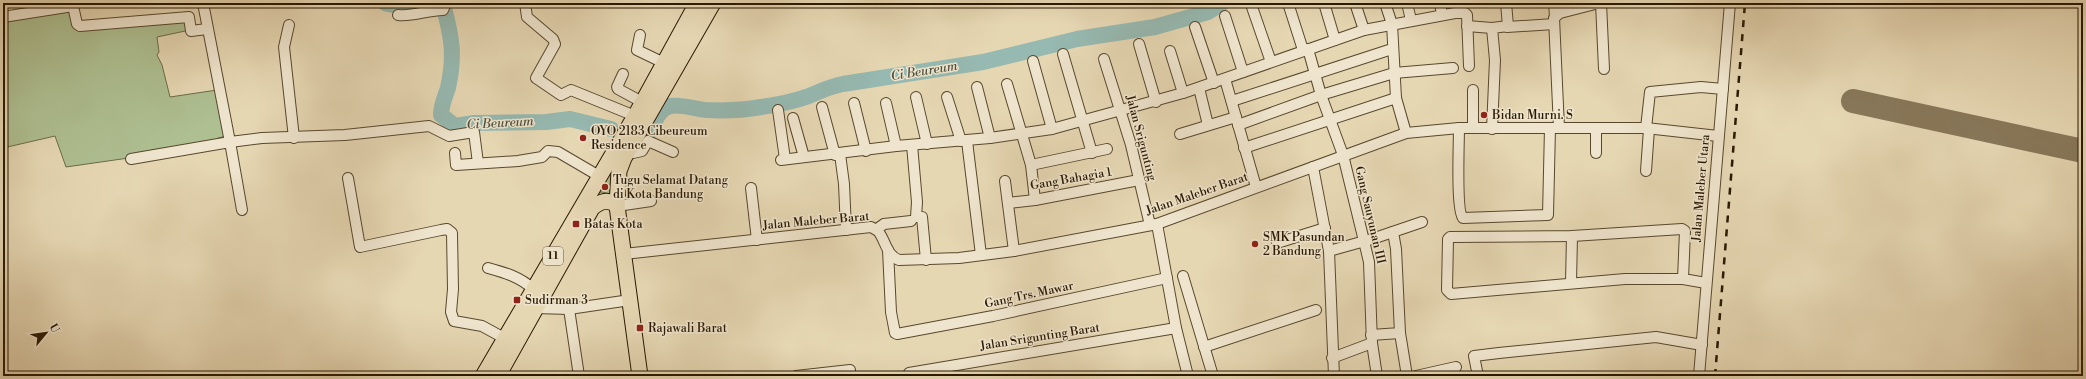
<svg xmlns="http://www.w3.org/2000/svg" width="2086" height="379" font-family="'Libre Bodoni',serif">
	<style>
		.green { fill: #aebf91; stroke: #6c6c48 }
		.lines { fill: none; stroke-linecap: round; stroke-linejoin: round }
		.river { stroke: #96b9b1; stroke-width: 16 }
		.taxiway { stroke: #88785a; stroke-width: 24 }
		.minor-casing { stroke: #58482d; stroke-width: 12 }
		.highway-casing { stroke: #291800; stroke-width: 17 }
		.minor { stroke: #efe5ce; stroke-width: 10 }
		.highway { stroke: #e6d7b3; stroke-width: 15 }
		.rail { stroke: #291800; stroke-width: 2.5; stroke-dasharray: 7 7; stroke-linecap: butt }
		.poi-dot { fill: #8f2418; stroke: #efe5ce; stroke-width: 1.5 }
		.labels { text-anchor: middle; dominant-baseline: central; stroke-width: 3; stroke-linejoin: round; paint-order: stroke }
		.shield { fill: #efe5ce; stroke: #64563e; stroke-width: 1 }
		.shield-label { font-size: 11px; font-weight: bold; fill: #291800 }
		.poi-label { font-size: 12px; fill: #291800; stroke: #efe5ce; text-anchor: start }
		.street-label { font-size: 12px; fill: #291800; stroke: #efe5ce }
		.water-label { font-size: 13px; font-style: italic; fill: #4f503e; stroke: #efe5ce }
	</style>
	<rect width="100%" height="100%" fill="#e6d7b3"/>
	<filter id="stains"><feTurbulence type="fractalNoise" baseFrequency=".005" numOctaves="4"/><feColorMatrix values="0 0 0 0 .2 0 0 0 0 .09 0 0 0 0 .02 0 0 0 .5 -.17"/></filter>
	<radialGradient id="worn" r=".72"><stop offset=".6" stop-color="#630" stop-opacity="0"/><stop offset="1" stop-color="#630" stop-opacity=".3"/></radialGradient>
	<g class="green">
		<polygon points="68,8 75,28 186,20 190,30 157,37 159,52 157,55 162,65 170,97 217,90 226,136 218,138 219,145 66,167 55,136 3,148 3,22"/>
		<polygon points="611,168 610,194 602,192 592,194"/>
	</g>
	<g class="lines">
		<g class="river">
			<path d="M385,3c20,6 39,0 59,5 8,30 11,48 4,80 -3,9 -7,17 -7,27l14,11 19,-3 72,-1 24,-3 41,10"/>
			<path d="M640,140c13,-1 12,-29 30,-34 12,-2 25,3 36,4 18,1 38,0 55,-3 14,-2 31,-5 45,-10 14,-5 21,-10 37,-13l140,-22 94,-23 78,-12 53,-15 14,-9"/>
		</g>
		<polyline class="taxiway" points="1853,101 2083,151"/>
		<defs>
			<g id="minor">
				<polyline points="203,3 230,142 262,138 345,135 429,126 449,136 474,132 478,163"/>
				<polyline points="525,3 527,17 553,39 555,44 536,78 561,95 571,90 635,116"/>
				<polyline points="1288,3 1303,50"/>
				<polyline points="1324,3 1335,40"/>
				<polyline points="1355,3 1364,30"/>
				<polyline points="1385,3 1392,24 1396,98 1406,133"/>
				<polyline points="1407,3 1411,20"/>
				<polyline points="1440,3 1442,15"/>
				<polyline points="1554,3 1555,16"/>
				<polyline points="1601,3 1604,69"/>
				<polyline points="1252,7 1271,62"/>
				<path d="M398,15c14,2 30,-5 45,-5l3,-7"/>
				<polyline points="1225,16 1243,72"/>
				<polyline points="3,17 73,6 77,24 80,26 189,17 191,31 207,29"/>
				<polyline points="289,25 284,47 294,138"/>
				<polyline points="1467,26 1492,28"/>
				<polyline points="1195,27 1214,83"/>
				<polyline points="1507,27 1554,24"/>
				<polyline points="640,35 637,50 664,63"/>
				<polyline points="1139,44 1156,102"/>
				<polyline points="1308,49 1321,95 1343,155 1364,241 1369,262 1372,343 1377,376"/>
				<polyline points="1170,51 1183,93"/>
				<polyline points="1063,54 1092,153"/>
				<polyline points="1104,59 1131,145 1150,225"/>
				<polyline points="1033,61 1052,129"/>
				<polyline points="623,74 617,87 618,89 642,102"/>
				<polyline points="1225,79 1256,187"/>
				<polyline points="1007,84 1031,165 1035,200"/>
				<polyline points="977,87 990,138"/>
				<polyline points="1199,88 1208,125"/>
				<polyline points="916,97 927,144"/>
				<polyline points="947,97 961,141"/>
				<polyline points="1232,101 1392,49"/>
				<polyline points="854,103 866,151"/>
				<polyline points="886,103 896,146"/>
				<polyline points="822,107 835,155"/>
				<polyline points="778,110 785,159"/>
				<polyline points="793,118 804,157"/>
				<polyline points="1238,125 1321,95 1394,73 1453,68"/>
				<path d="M1459,128c0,14 -3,83 4,90l85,-3 2,-87"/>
				<polyline points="1473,128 1473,90"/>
				<polyline points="1559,128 1554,18 1560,13 1599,3"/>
				<polyline points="1646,128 1650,92 1701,87 1723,89"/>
				<polyline points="1492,129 1495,60 1492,28 1508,26 1506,3"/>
				<polyline points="1180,134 1236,117"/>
				<polyline points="967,141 981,255"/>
				<polyline points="912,145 917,202 916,217 922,217 926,260"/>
				<polyline points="1244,148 1396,98"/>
				<polyline points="629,150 633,153 642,151 648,141 673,152"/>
				<polyline points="455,153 456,165 518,161 542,157 548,151 558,152 599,176"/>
				<polyline points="1596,153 1596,129"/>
				<polyline points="840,154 844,184 846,230"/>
				<polyline points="131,159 230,142 242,210"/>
				<polyline points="781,160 896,146 990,138 1052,129 1183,93 1364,30 1455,13 1465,13 1467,15 1469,66"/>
				<polyline points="1031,165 1107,149"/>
				<polyline points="1313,167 1329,251 1334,376"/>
				<polyline points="1646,171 1649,129"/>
				<polyline points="348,178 360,247 441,230 447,229 452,233 453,289 451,312 454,321 482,326 504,338"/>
				<polyline points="1005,181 1014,251"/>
				<polyline points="751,188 757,240"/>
				<polyline points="1008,203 1035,200 1139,180"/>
				<polyline points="617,206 651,201"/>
				<polyline points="1157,224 1176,328 1188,376"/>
				<polyline points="877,229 884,224 911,221"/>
				<polyline points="1277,243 1325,228"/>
				<polyline points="888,250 891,312 895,333 897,334 993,316 1167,278"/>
				<polyline points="1329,251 1372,239 1422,222"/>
				<path d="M624,254l247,-27 7,4c8,10 8,24 21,29l60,-2 55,-7 143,-27 249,-91 53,-5h187l72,8"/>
				<path d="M488,268c18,5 32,9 45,21"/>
				<polyline points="1183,276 1213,376"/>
				<polyline points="1683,279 1625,279 1451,294 1447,290 1448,239 1450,237 1572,236 1682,229 1685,231 1683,279 1706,283"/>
				<polyline points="1571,283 1572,236"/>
				<polyline points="535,308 569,309 630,300"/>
				<polyline points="569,309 579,376"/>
				<polyline points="1400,333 1407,376"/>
				<polyline points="1371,335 1400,333 1396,249 1393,232"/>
				<polyline points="1204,347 1316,310"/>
				<polyline points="1332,358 1372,343"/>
				<polyline points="796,376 850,370"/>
				<polyline points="910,376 909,373 1176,328"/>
				<polyline points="1416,376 1456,367"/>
				<polyline points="1478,376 1474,356 1499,353 1656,337 1702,345"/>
				<polyline points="1699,376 1730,3"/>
			</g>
			<g id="highway">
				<polyline points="483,376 635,116 697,3"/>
				<path d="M498,376l94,-168c8,-7 17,-10 25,-2"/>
				<polyline points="640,376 617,206 619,171 624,158 713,3"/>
			</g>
		</defs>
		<use href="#minor" class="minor-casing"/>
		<use href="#highway" class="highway-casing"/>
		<use href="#minor" class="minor"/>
		<use href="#highway" class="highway"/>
		<polyline class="rail" points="1715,376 1745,3"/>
	</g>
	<g class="poi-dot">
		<circle cx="1484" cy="115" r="4"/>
		<circle cx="583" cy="138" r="4"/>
		<circle cx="605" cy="187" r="4"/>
		<rect x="572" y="220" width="8" height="8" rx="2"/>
		<circle cx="1255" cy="244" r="4"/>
		<rect x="513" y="296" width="8" height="8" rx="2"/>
		<rect x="636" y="324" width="8" height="8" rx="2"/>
	</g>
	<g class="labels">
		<rect class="shield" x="543" y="247" width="20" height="18" rx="3"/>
		<g class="shield-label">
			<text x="553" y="256">11</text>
		</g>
		<g class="poi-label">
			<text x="1492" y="115">Bidan Murni. S</text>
			<text x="591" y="131">OYO 2183 Cibeureum<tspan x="591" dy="14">Residence</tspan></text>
			<text x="613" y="180">Tugu Selamat Datang<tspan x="613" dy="14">di Kota Bandung</tspan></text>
			<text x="584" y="224">Batas Kota</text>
			<text x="1263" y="237">SMK Pasundan<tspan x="1263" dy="14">2 Bandung</tspan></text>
			<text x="525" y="300">Sudirman 3</text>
			<text x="648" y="328">Rajawali Barat</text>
		</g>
		<g class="street-label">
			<text transform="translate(1141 138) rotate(75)">Jalan Srigunting</text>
			<text transform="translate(1071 179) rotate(-10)">Gang Bahagia 1</text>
			<text transform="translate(1701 188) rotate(-85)">Jalan Maleber Utara</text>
			<text transform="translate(1197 194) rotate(-19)">Jalan Maleber Barat</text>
			<text transform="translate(1370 215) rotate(77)">Gang Sauyunan III</text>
			<text transform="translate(816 221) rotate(-5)">Jalan Maleber Barat</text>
			<text transform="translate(1029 295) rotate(-12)">Gang Trs. Mawar</text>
			<text transform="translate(1040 337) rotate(-9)">Jalan Srigunting Barat</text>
		</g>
		<g class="water-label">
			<text transform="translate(924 71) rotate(-9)">Ci Beureum</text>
			<text transform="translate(500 123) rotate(-3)">Ci Beureum</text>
		</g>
	</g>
	<rect width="2086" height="379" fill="none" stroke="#e6d7b3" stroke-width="16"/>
	<rect x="4" y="4" width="2078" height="371" fill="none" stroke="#291800" stroke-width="2"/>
	<rect x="8" y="8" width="2070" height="363" fill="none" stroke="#291800"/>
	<g transform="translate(46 333) rotate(61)" stroke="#efe5ce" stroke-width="3" paint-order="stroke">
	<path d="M0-3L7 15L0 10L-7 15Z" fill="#291800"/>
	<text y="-6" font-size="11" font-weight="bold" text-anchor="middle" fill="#291800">U</text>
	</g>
	<rect width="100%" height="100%" filter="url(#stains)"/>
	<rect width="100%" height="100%" fill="url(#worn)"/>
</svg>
